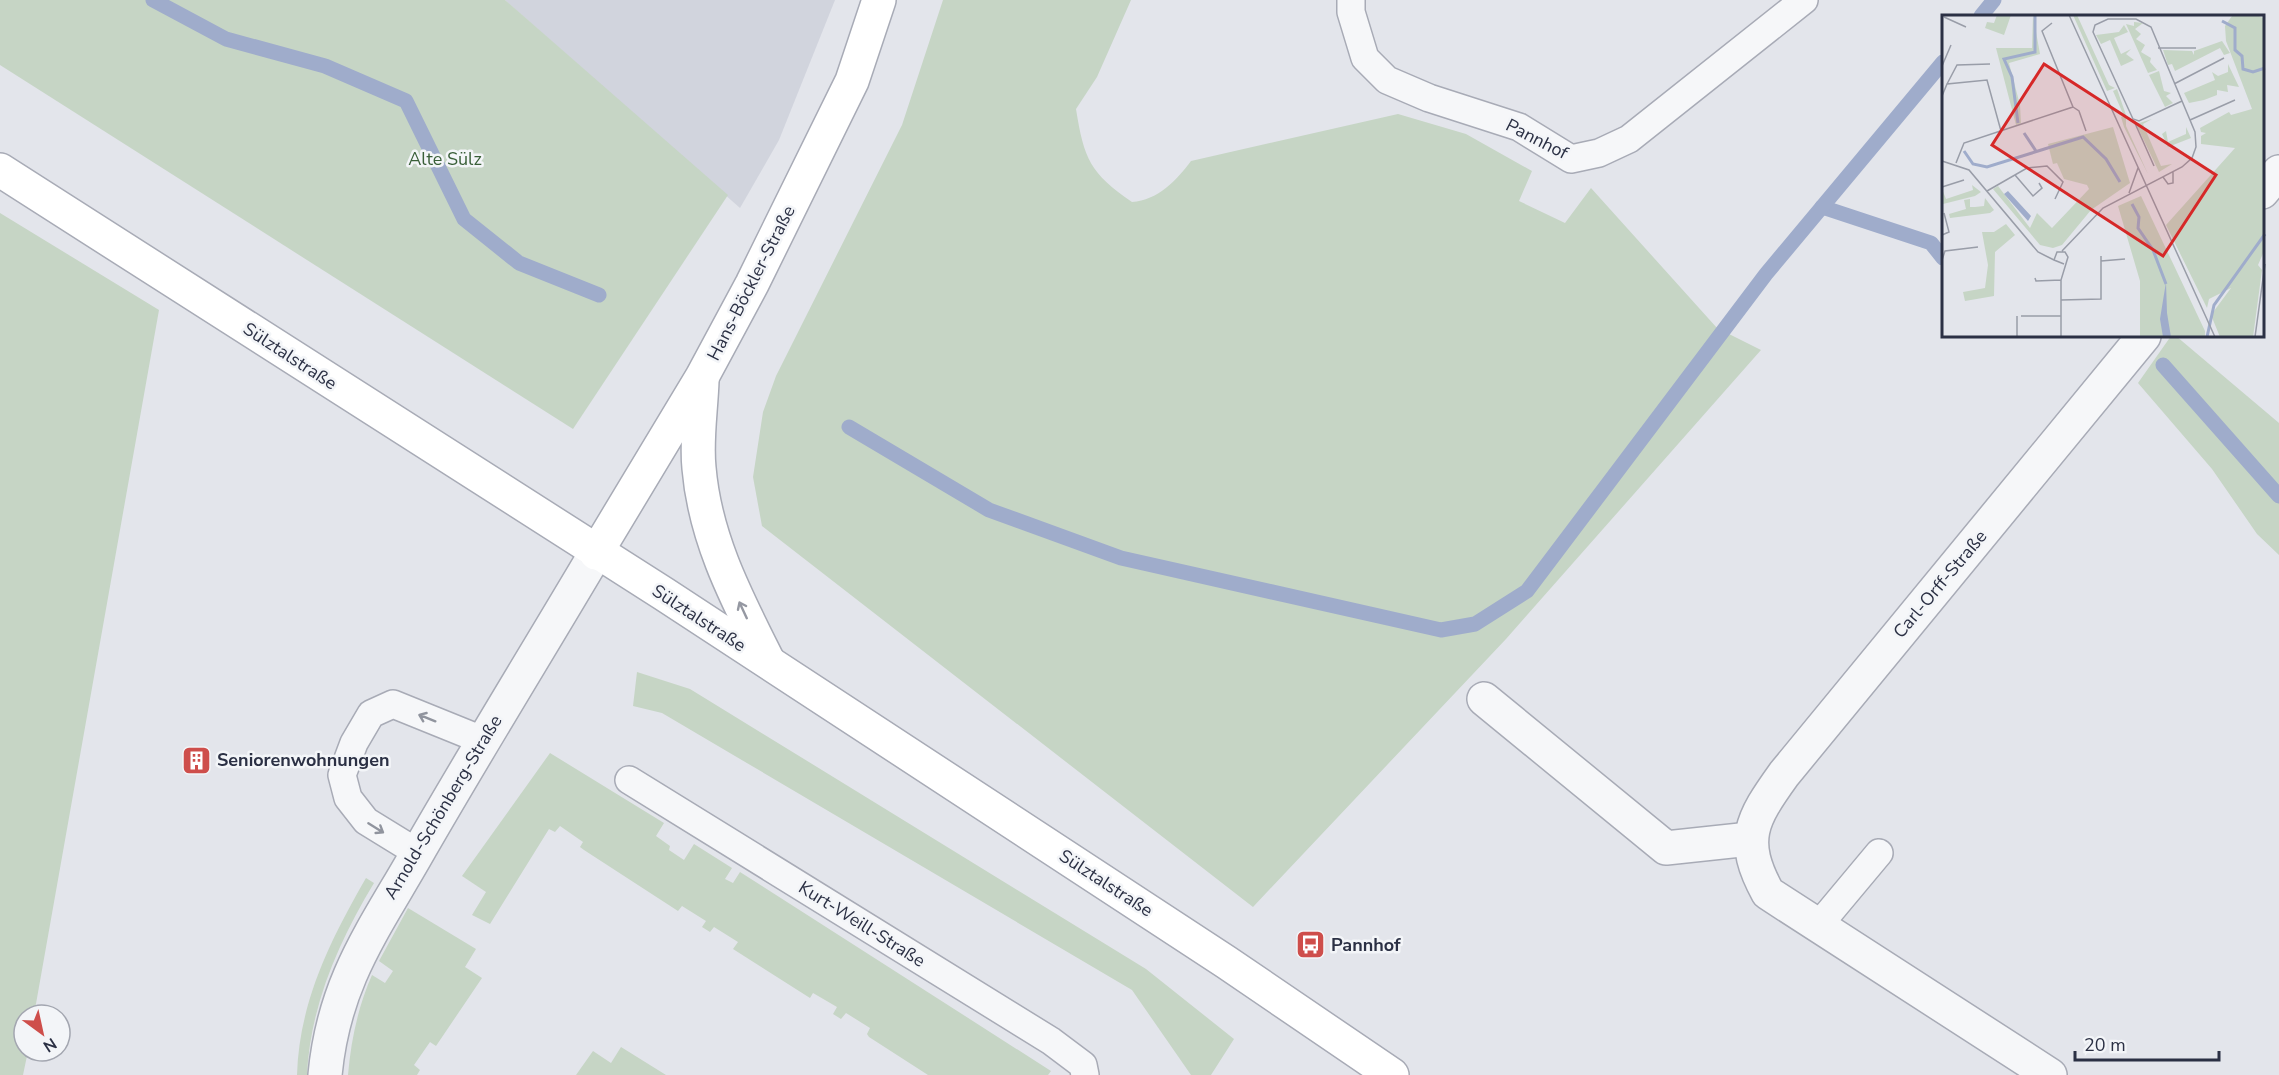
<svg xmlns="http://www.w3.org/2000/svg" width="2279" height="1075" font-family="'Nunito Sans',sans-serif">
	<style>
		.built { fill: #d1d4dd }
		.green { fill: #c6d5c5 }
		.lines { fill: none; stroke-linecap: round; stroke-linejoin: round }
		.stream { stroke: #9faccb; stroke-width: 15 }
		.lane-casing { stroke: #a8abb6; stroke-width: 30 }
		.street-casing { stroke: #a8abb6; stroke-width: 36 }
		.secondary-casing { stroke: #a8abb6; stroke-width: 36 }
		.lane { stroke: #f6f7f9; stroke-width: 27 }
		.street { stroke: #f6f7f9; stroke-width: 33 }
		.secondary { stroke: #fff; stroke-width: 33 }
		.oneway { stroke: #9598a2 }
		.oneway2 { stroke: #90949e }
		.labels { text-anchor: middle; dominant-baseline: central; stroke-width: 5; stroke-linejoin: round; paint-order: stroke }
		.street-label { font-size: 18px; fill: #2b3044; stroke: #f3f5f8 }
		.park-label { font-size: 18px; fill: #395f38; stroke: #f3f5f8 }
		.poi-label { font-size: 18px; font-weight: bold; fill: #2b3044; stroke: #f3f5f8; text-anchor: start }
		.inset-river { fill: none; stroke: #9faccb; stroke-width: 3 }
		.inset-road { fill: none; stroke: #999da8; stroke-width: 1.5 }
		.view { fill: #d62828; fill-opacity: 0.15; stroke: #d62828; stroke-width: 3 }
		.inset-edge { fill: none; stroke: #2b3044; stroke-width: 3 }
	</style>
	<rect width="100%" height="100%" fill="#e3e5eb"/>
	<polygon class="built" points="505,0 835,0 779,140 740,208"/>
	<g class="green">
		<polygon points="0,0 505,0 728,195 573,429 0,65"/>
		<path d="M943,0h188l-34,77 -21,32c8,50 14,64 56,93 26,-2 44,-21 59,-41l207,-47 68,20 66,37 -13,30 46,22 26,-35 126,140 44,22 -255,289 -253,268 -491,-381 -9,-49 10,-65 13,-36 126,-251z"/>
		<polygon points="0,213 159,310 34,1015 24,1015 24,1051 28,1051 23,1075 0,1075"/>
		<polygon points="2171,336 2176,336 2279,423 2279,555 2257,534 2212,469 2138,383"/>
		<polygon points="637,672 690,689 1146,969 1234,1039 1211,1075 1191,1075 1132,990 662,713 633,706"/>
		<polygon points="550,753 664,823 656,836 670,846 669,850 684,860 694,844 732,868 725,879 733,883 740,872 1051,1071 1048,1075 928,1075 869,1037 867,1034 870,1028 846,1013 841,1019 833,1014 837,1007 813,993 810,998 733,949 738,942 714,927 710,932 702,927 706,921 682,906 678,911 584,850 580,847 583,842 560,826 555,832 549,829 490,924 472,915 486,892 462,876"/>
		<path d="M366,878l8,5c-35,58 -64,123 -67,192h-10c2,-73 34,-136 69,-197z"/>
		<path d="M408,908l68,41 -11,18 17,11 -46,68 -6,-4 -16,23 6,5 -3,5h-69c3,-35 10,-68 24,-100l13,8 8,-12 -14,-10z"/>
		<polygon points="621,1047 666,1075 576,1075 593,1051 611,1063"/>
	</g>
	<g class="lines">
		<g class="stream">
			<polyline points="153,0 226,39 325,66 406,101 464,219 519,263 599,295"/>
			<polyline points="1981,16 1994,0"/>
			<polyline points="1822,207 1931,243 1943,258"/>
			<polyline points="2163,365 2279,496"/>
			<polyline points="849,427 989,510 1121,558 1441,630 1475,624 1527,591 1766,274 1943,62"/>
		</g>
		<defs>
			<g id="lane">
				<polyline points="1351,0 1351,12 1365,58 1387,80 1429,98 1519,127 1571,159 1599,153 1629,139 1804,0"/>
				<polyline points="629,780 1051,1041 1083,1065 1085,1075"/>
				<polyline points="418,853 366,821 348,798 342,775 354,743 371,714 393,704 482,740"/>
				<polyline points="1818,926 1879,853"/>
			</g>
			<g id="street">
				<polyline points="2262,192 2279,172"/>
				<polyline points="1484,699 1666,848 1750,839"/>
				<path d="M325,1075c9,-96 51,-148 96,-228 57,-99 117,-196 175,-294"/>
				<path d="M2050,1075l-282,-182c-29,-53 -17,-73 16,-119l360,-438"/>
			</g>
			<g id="secondary">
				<polyline points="0,170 664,594 1226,962 1392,1075"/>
				<path d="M702,381c-1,29 -6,59 -3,87 6,71 38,131 69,193"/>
				<polyline points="596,553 702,377 752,284 852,81 879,0"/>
			</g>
		</defs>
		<use href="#lane" class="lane-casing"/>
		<use href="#street" class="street-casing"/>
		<use href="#secondary" class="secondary-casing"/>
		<use href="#lane" class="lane"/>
		<use href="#street" class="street"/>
		<use href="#secondary" class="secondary"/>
	</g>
	<defs><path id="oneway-shaft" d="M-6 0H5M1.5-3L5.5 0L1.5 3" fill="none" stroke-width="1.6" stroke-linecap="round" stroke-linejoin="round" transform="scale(1.5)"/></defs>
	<use class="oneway" href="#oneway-shaft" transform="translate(743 610) rotate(-115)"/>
	<g class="oneway2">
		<use href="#oneway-shaft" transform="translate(427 718) rotate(-158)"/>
		<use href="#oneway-shaft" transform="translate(376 828) rotate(32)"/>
	</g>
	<defs>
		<symbol id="building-square" viewBox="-11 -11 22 22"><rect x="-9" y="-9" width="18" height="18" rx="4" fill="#ce4e4b" stroke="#f3f5f8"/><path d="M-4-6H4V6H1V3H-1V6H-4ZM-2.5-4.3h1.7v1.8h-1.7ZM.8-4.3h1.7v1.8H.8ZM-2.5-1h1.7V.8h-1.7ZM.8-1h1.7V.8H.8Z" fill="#fff"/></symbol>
		<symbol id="bus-square" viewBox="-11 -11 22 22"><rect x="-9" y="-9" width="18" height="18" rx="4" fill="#ce4e4b" stroke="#f3f5f8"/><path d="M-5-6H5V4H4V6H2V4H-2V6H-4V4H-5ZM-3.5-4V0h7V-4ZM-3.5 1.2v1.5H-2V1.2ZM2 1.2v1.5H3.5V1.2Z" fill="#fff"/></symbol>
	</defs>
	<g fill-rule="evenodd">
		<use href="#building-square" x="180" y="744" width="33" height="33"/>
		<use href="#bus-square" x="1294" y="928" width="33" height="33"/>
	</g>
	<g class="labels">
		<g class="street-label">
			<text transform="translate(1537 139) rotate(27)">Pannhof</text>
			<text transform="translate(751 283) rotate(-63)">Hans-Böckler-Straße</text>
			<text transform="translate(290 356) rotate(33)">Sülztalstraße</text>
			<text transform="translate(1940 584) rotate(-50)">Carl-Orff-Straße</text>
			<text transform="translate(699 618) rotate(33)">Sülztalstraße</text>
			<text transform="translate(443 807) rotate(-59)">Arnold-Schönberg-Straße</text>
			<text transform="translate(1106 883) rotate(33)">Sülztalstraße</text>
			<text transform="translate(862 924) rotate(32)">Kurt-Weill-Straße</text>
		</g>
		<g class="park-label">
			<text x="445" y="159">Alte Sülz</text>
		</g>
		<g class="poi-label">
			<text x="217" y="760">Seniorenwohnungen</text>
			<text x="1331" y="945">Pannhof</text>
		</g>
	</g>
	<g transform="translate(1942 15)">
		<rect width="322" height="322" fill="#e3e5eb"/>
		<path d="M55,0h14l-7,20 -19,-7 2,-6 7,1zM91,0l7,39 -31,9 11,42 1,18 -5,2 -20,-77h36zM131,0h4l32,70 6,3 -8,3zM315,0l8,4v230l-7,16 4,5 -9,67h-33l-9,-22 20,-27 -22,11 -2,9 -41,-83 69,-77 -34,-4v-8l5,-3 -5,-1 -1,-4 29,-16 2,3 21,-6 -26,-68 -1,-15 7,-10zM192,7l9,1 -8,6 6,5 -5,5 9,6 -4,7 10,6 -1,4 7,8 -9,3 -22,-49 8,2zM182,10l4,7 -14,6 7,16 10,-5 -5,5 8,6 -13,6 -11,-26 -9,4 -5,-9 23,-3zM280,26l8,12 -6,2 -4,-7 -45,23 -3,-7 -4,1 -5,-15 29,1 2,4v-4zM286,49l11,23 -12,-2 1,7 -11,-2v5l-13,5 -15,3 -5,-10 31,-13 -3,-8 6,4 10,-4zM217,56l5,20 7,2 -5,3 7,7 -8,4 -16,-32zM175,74l9,26v11l22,48 -24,-47 -3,-10 3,-1 -11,-25zM210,104l-9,5 18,42 11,-2 -13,8 -23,-48zM171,112l17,56 -39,27 -29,35 -9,3 -13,-3 -47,-56 5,-3 32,42 7,-15 15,15 37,-39 -2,-4 -23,-6 -7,-16 -4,1 -5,-20zM244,112l5,11 -23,9 -6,-13 4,-3 2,11 18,-8zM30,170l9,7 -6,4 -32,8 -1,-15 4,10 27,-9zM199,181l64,135v6h-65v-56l-22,-75zM43,183l9,12 -4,3 -40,5 -1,-4 17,-5 -2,-9 6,-1v8h5l9,-1zM64,209l9,11 -20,17 -1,44 -29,5 -2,-9 22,-4 3,-23 -6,-33h12z" fill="#c6d5c5"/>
		<path d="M66,176l23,25 -3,5 -24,-27zM224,267l1,31 4,24h-8l-3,-18z" fill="#9faccb"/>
		<path class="inset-river" d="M280,6l13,7v22l7,6 1,13 10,3 12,-4M76,108l-6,-46 -8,-18 31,-7v-37M82,118l12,18M22,136l9,13 14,3 96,-30 23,22 14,23M190,189l7,13 -1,11 15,22 13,34M265,322l7,-32 51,-71"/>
		<path class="inset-road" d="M127,0l146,322M2,2l22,10M110,8l-10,8 31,76M216,33h38M0,51l9,-21M5,69l10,-19 33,-1M232,69l50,-26M0,81l5,-12 40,-4 14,51M131,92l6,4 7,20M248,105l45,-20M192,106l20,45M0,146l27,9 69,82 16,8M14,148l8,-20 109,-36M73,160l18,21 9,-8 -3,-5M221,162l5,7 5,-1v-12M0,172l22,-7M45,176l40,-23 20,-2 16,16 -8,17M187,178l9,-25M0,220l7,-3 -5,-19M120,236l41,-43 79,-41 10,-9 4,-11 -1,-15 -44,-105 -15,-8h-28l-13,6 -2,7 40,87 6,2 43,-20M0,245l3,-9 33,-4M159,246l24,-2M93,263l1,3 25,-1M119,285l40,-1v-43M75,301v21M79,301h40M119,322v-57l7,-23 -3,-5h-8l-3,8 10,4M313,322l10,-73"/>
		<path class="view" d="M102,49l172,111 -53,81 -171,-111z"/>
		<rect width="322" height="322" class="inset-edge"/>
	</g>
	<g transform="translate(42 1033) rotate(147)"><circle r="28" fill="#f3f5f8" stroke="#a3a6b0" stroke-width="1.5"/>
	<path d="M0-4.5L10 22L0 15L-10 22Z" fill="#ce4e4b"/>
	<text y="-9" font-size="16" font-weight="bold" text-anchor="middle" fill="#2b3044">N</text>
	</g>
	<path d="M2075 1051v9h144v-9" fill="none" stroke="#2b3044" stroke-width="3"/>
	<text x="2084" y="1051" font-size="18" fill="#2b3044" stroke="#f3f5f8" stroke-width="4.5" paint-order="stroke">20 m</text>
</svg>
